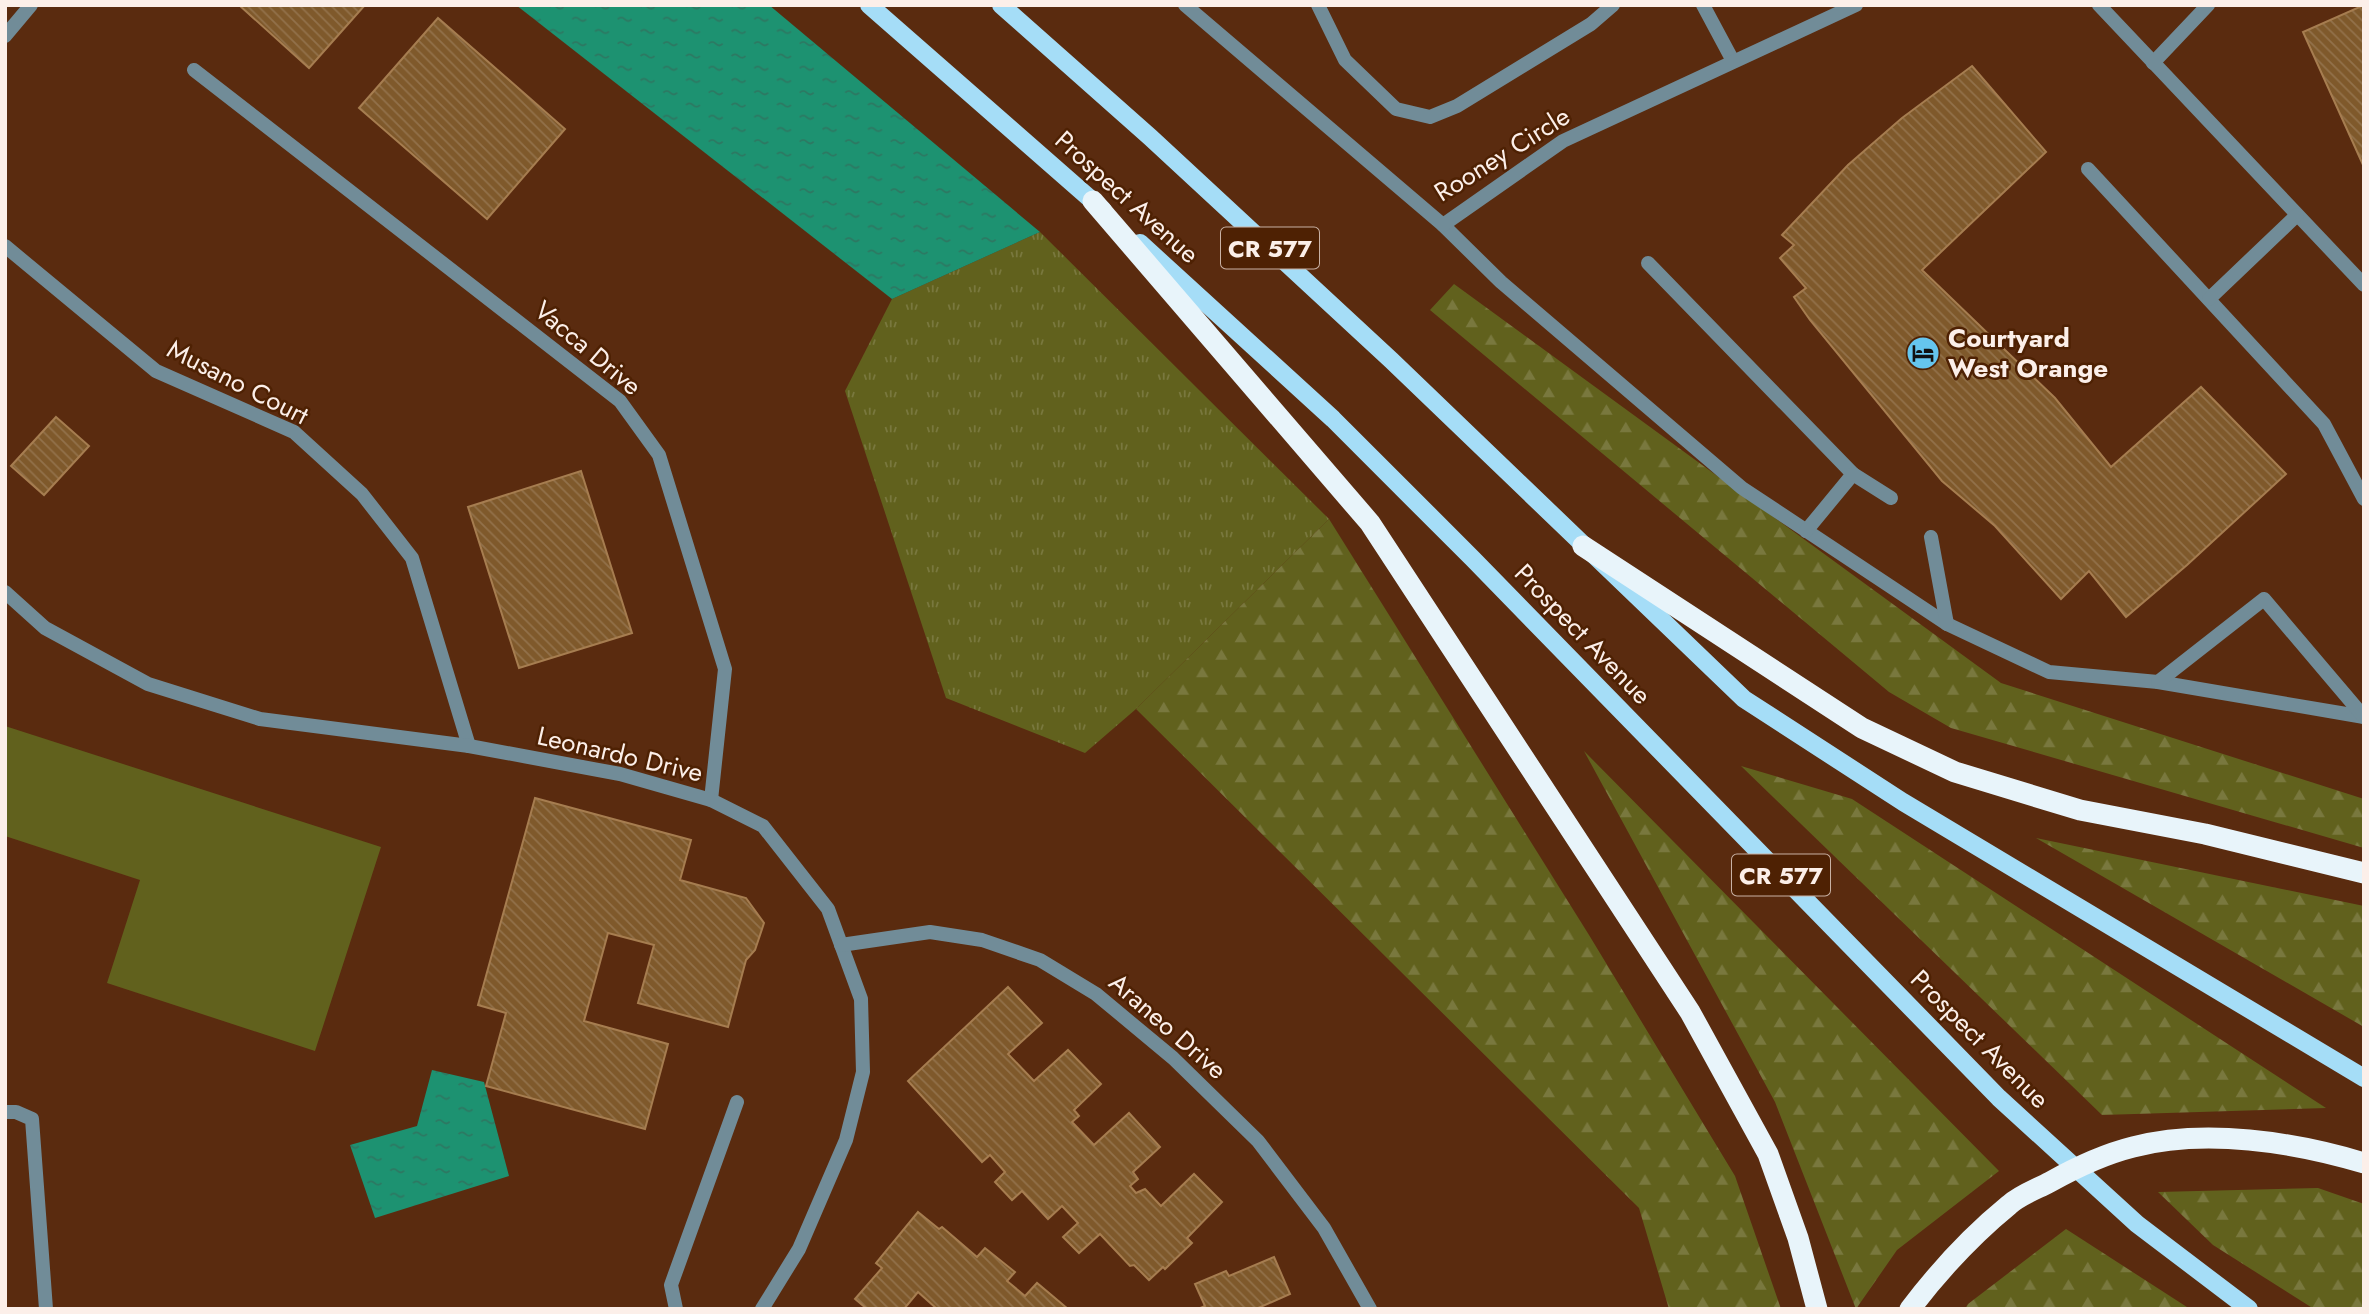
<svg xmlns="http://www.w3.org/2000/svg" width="2369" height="1314" font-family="Jost,sans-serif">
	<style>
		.grass { fill: url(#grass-tufts) }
		.forest { fill: url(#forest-firs) }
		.pitch { fill: #61611d }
		.water { fill: url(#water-ripples) }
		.building { fill: url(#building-back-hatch); stroke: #a67d50; stroke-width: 2 }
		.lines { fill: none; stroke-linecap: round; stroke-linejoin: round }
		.lane { stroke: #718c98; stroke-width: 14 }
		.street { stroke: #718c98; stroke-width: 14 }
		.primary { stroke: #a5ddf7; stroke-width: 18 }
		.highway { stroke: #e8f4fa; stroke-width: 21 }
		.labels { text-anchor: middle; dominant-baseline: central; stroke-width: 5; stroke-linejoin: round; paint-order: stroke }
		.shield { fill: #4e2103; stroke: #c8b1a4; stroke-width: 2 }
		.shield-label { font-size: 24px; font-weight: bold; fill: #fcefe9 }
		.street-label { font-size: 26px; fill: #fcefe9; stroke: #4e2103 }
		.poi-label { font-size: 26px; font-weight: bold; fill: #fcefe9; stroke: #4e2103; text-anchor: start }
	</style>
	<defs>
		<pattern id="grass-tufts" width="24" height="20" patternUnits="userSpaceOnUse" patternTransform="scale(1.75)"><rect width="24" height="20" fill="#61611d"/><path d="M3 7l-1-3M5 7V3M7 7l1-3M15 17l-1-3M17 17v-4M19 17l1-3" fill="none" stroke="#79783e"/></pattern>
		<pattern id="forest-firs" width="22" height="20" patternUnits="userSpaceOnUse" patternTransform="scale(1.75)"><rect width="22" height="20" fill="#61611d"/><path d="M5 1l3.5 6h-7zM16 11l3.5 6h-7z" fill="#79783e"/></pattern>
		<pattern id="water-ripples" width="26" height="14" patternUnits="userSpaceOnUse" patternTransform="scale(1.75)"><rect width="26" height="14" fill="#1d9271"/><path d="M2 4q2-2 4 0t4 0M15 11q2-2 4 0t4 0" fill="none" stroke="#2d7862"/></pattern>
		<pattern id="building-back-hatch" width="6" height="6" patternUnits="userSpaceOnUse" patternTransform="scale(1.75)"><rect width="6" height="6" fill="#7f592b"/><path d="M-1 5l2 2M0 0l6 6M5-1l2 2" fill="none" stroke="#92714a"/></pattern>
	</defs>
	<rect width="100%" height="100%" fill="#5a2b0f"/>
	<polygon class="grass" points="1040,232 1329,519 1136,709 1085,753 946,698 845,391 892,299"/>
	<g class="forest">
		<polygon points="1454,284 2001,683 2364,799 2364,848 1951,728 1889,692 1430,310"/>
		<polygon points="1329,519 1589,935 1735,1176 1781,1309 1669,1309 1639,1208 1136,709"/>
		<polygon points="1584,751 1999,1171 1897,1250 1856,1309 1775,1102"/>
		<polygon points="1741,766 1852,799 2326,1108 2102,1115"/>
		<polygon points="2036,838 2364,906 2364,1027"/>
		<polygon points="2318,1188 2364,1204 2364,1309 2314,1309 2213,1245 2158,1192"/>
		<polygon points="2066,1229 2190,1309 1965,1309 1968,1304"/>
	</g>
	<polygon class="pitch" points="5,726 381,847 315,1051 107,983 140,880 5,836"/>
	<g class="water">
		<polygon points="516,5 769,5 1040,232 892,299"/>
		<polygon points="432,1070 484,1082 509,1176 375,1218 350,1145 417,1126"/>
	</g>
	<g class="building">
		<polygon points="239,5 365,5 309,68"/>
		<polygon points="2364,5 2364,167 2303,32"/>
		<polygon points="438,18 565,129 487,219 359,108"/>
		<polygon points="1972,66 2046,152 1922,270 2055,398 2111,467 2201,387 2286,474 2187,565 2126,617 2089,571 2061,599 1995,526 1942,481 1810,320 1794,297 1806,288 1780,258 1794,245 1782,235 1848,165 1902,118"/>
		<polygon points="56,417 89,446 44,495 11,466"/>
		<polygon points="581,471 632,633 519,668 468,507"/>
		<polygon points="535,798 691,840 680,880 746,898 764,923 755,950 746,960 728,1027 638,1003 654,945 608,933 584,1021 668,1044 645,1129 486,1086 506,1013 478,1005"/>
		<polygon points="1008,987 1042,1023 1008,1054 1034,1081 1068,1050 1101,1084 1074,1110 1079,1116 1072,1122 1094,1145 1129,1113 1160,1147 1133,1172 1138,1179 1130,1186 1136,1193 1145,1189 1161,1206 1194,1174 1222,1202 1187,1238 1192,1243 1165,1269 1163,1267 1149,1280 1134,1265 1130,1266 1100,1234 1079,1253 1063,1237 1078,1223 1062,1206 1048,1219 1022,1191 1012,1200 995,1182 1005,1172 990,1155 982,1162 908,1081"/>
		<polygon points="918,1212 939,1229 942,1227 977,1257 985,1248 1015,1272 1007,1281 1025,1296 1037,1283 1068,1309 937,1309 918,1292 904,1309 867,1309 855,1299 882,1268 876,1263"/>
		<polygon points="1274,1257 1290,1294 1256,1309 1198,1309 1205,1306 1195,1284 1226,1271 1229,1276"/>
	</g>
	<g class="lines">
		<g class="lane">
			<polyline points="1318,5 1345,60 1396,109 1430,117 1457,106 1591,24 1613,5"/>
			<polyline points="1703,5 1733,61"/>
			<polyline points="2099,5 2364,285"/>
			<polyline points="2153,63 2208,5"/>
			<polyline points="2088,169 2324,424 2364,499"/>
			<polyline points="1443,225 1501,282 1742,488 1947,624 2049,672 2158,682 2364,717"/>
			<polyline points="1648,263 1853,474 1806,531"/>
			<polyline points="2209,299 2297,215"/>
			<polyline points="1853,474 1891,498"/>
			<polyline points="1931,537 1947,624"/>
			<polyline points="2158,682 2264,599 2364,717"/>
			<polyline points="676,1309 671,1285 737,1102"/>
		</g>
		<g class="street">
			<polyline points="1185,5 1443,225 1563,141 1856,5"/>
			<polyline points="5,36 31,5"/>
			<polyline points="194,70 620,401 659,455 725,669 711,800"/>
			<polyline points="5,246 156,371 294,432 362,494 412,558 469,746"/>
			<polyline points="5,592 45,628 148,684 260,719 469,746 620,774 711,800 763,826 828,909 861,999 863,1072 846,1140 799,1249 762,1309"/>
			<polyline points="841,945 930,932 982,940 1040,960 1096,994 1173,1058 1258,1141 1324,1228 1370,1309"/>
			<polyline points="5,1112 16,1112 32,1119 46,1309"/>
		</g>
		<g class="primary">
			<polyline points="869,5 1103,210"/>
			<polyline points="1001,5 1150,137 1391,360 1744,699 1903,802 2364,1078"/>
			<polyline points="1140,243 1333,419 1473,559 1999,1098 2137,1224 2249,1309"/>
		</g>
		<g class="highway">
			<polyline points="1093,201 1370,523 1690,1012 1768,1154 1798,1238 1817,1309"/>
			<polyline points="1583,546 1862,728 1955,772 2080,810 2205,834 2364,873"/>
			<path d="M1910,1309c29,-38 61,-73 99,-104 11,-10 28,-16 41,-23 25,-14 55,-28 83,-35 72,-19 161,-5 231,16"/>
		</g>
	</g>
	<defs>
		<symbol id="hotel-disc" viewBox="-11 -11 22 22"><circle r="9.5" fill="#65c5ee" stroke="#4e2103"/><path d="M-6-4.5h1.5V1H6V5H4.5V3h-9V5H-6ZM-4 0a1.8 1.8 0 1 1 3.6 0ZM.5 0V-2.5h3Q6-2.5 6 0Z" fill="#111"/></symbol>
	</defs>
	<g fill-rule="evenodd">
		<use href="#hotel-disc" x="1904" y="334" width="38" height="38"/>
	</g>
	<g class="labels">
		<g class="shield">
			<rect x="1221" y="227.5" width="98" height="41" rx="5"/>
			<rect x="1732" y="854.5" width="98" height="41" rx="5"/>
		</g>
		<g class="shield-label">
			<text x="1270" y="248">CR 577</text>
			<text x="1781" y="875">CR 577</text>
		</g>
		<g class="street-label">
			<text transform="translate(1502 154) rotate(-32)">Rooney Circle</text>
			<text transform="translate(1127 197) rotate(42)">Prospect Avenue</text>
			<text transform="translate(588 348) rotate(40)">Vacca Drive</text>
			<text transform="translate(238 382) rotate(27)">Musano Court</text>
			<text transform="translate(1583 634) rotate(46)">Prospect Avenue</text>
			<text transform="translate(620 754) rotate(13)">Leonardo Drive</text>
			<text transform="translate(1168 1026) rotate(41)">Araneo Drive</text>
			<text transform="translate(1980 1039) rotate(45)">Prospect Avenue</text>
		</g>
		<g class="poi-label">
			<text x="1948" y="338">Courtyard<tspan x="1948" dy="30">West Orange</tspan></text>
		</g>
	</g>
	<rect width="2369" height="1314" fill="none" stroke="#fcefe9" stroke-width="14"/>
</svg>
